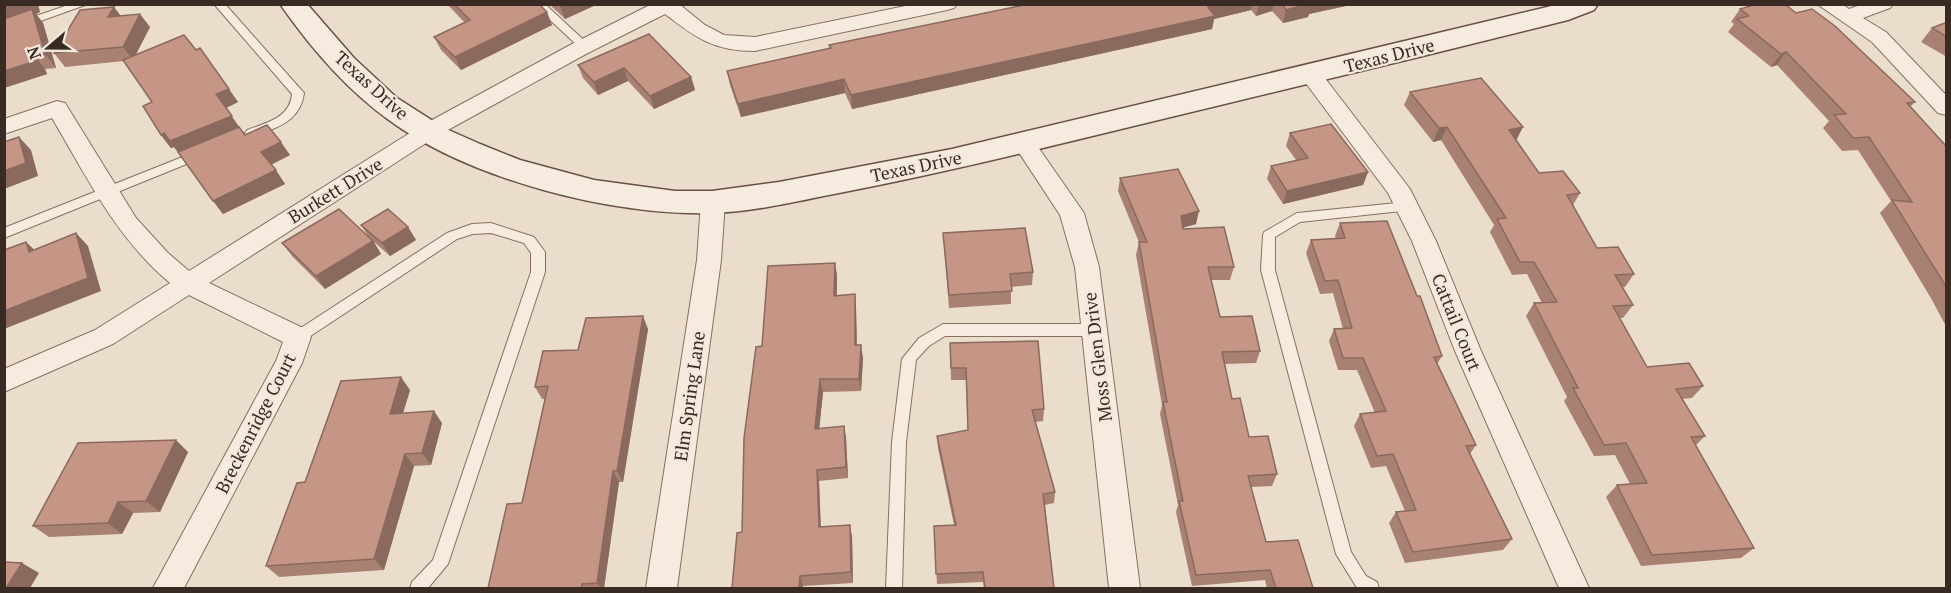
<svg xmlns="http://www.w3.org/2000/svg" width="1951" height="593" font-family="'PT Serif',serif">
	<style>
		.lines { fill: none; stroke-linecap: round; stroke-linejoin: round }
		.lane-casing { stroke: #876f61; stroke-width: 2 }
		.street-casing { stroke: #876f61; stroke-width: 2 }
		.secondary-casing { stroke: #695044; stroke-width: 3 }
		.lane { fill: #f6ebdf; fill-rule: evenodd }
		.street { fill: #f6ebdf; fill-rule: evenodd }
		.secondary { fill: #f6ebdf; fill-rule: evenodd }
		.wall { fill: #a98173 }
		.shaded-wall { fill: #8a695e }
		.building { fill: #c59686; stroke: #8a695e; stroke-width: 1.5 }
		.labels { text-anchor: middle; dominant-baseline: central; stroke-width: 4.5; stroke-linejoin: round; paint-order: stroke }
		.street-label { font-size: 18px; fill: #392a23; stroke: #f3e8db }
	</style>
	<rect width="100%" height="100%" fill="#ebddcc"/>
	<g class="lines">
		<defs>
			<g id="lane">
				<polygon points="71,4 88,4 4,34 4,27"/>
				<path d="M214,4h11l79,89c-3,23 -19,32 -39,39 -6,2 -11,5 -18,4l-2,-3 2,-3c19,-7 43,-12 45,-36z"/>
				<polygon points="533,4 545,4 588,44 588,48 580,48"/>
				<polygon points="200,150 204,151 206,154 204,157 4,238 4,228"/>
				<polygon points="1407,202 1411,204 1413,207 1411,210 1300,222 1275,237 1275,270 1351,552 1366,576 1377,582 1379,588 1357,588 1336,554 1261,270 1263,235 1264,232 1297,213"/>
				<polygon points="491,223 534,237 545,252 545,272 448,564 428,588 410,588 412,582 433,560 531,272 531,253 524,243 491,233 473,234 457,239 303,341 293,341 291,337 293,333 447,233 472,224"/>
				<polygon points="943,324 1094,324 1099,326 1101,330 1099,334 1094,336 945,336 929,346 916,360 906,442 902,588 886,588 892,442 902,359 919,338"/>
			</g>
			<g id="street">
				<path d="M652,4h27l26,21 19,10 31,2 160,-33h42l-3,4 -7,2 -192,41c-41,0 -59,-13 -90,-37l-79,40 -149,82 -228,147 98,47 4,7 -9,26 -118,225h-31l123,-227 7,-19 -94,-47 -76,49 -109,48v-23l91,-39 75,-47c-54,-45 -83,-106 -118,-165l-48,16v-15l53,-18 8,2 71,115 32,35 21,18 232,-145 151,-82z"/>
				<polygon points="1817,4 1842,4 1849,9 1863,4 1893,4 1890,8 1863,18 1886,32 1946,95 1946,115 1938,113 1872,42"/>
				<polygon points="1310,67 1318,69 1410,189 1436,241 1481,351 1589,588 1559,588 1455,351 1412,241 1388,193 1299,74 1302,69"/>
				<polygon points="1023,134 1031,137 1084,213 1099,267 1140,588 1109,588 1075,267 1060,215 1012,142 1015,137"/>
				<polygon points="713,193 721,196 725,202 721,260 677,588 646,588 697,260 701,202 705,196"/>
			</g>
			<path id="secondary" d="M280,4h27l47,54 43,40 47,30 36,16 40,16 74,20 81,11h37l67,-9 173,-33 608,-145h38l-4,6 -26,10c-150,38 -300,73 -451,110 -94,23 -188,46 -283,64 -41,8 -82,18 -123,19 -99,3 -242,-34 -322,-93 -42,-30 -79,-73 -109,-116z"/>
		</defs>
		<use href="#lane" class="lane-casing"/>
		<use href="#street" class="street-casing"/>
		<use href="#secondary" class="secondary-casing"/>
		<use href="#lane" class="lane"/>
		<use href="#street" class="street"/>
		<use href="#secondary" class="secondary"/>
	</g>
	<g class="wall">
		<polygon points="4,4 40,12 36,14 43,23 56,68 45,69 47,74 4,88"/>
		<polygon points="447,4 539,4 552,25 461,70 441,50 434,37 465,23"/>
		<polygon points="549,4 598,4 565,19"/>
		<polygon points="1089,4 1355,4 1309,14 1308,17 1283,23 1272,11 1256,16 1251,10 1214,19 1212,29 852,109 845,93 741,117 730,85 727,71 830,49 829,45"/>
		<polygon points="1740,9 1915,102 1910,107 1947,147 1947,328 1932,300 1880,213 1891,201 1858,150 1842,151 1823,128 1829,121 1777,65 1771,67 1728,32 1734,24 1731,22"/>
		<polygon points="121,16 150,27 136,54 196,50 238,102 226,108 245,135 290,155 271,165 285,184 223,214 174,147 171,148 161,135 152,102 124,61 65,67 54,53"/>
		<polygon points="1947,22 1947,57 1921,42 1932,28"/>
		<polygon points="649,34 691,77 695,90 654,109 628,81 598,95 583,78 578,65"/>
		<polygon points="1410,92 1516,141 1539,173 1580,193 1573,205 1597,248 1634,274 1625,287 1622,287 1633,305 1623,318 1619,318 1647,367 1703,386 1692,398 1682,399 1705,436 1696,445 1754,548 1741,558 1641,566 1606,497 1617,485 1630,484 1615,455 1594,456 1564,401 1567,397 1526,316 1534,303 1542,303 1527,274 1512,275 1490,232 1494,225 1441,140 1433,142 1404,105"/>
		<polygon points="1290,133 1368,172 1363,185 1283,204 1267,179 1271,166 1296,160 1286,146"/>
		<polygon points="1120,178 1196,224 1182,228 1183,229 1234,267 1230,280 1211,280 1220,317 1260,351 1256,363 1225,364 1232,399 1249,437 1277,474 1272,486 1251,487 1266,542 1313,588 1267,588 1265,580 1192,586 1176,512 1178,505 1160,414 1162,405 1136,255 1139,242 1118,191"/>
		<polygon points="1340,223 1417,296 1442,356 1437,364 1476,445 1470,454 1512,539 1503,550 1405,563 1389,523 1396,512 1405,511 1386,466 1371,468 1354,426 1360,414 1375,413 1357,370 1338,370 1329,341 1334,329 1343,329 1333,293 1320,294 1306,253 1311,240 1336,239 1335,236"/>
		<polygon points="361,225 408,227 416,240 390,256 374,242 381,254 325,289 292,256 282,243 368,236"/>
		<polygon points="943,233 1033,272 1032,285 1011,287 1011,304 949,308"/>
		<polygon points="835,263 837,276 837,295 855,294 856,307 857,345 863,358 861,391 823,392 819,429 844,426 846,438 848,478 819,481 821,527 852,536 853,583 803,586 803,588 732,588 742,532 762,346"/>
		<polygon points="648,329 623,482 619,482 604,588 488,588 522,503 545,399 542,399 535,387 578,350"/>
		<polygon points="950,343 1044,409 1043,421 1035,422 1055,492 1054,503 1045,505 1054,588 984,588 983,582 937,584 934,526 954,525 938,448 937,436 968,430 966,380 951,380"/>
		<polygon points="410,390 403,413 442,423 431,465 414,466 384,570 279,577 266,566 305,482"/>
		<polygon points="188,452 160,512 133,513 122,534 49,537 33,526"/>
	</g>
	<g class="shaded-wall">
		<polygon points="14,4 38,4 40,12 36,14 43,23 56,68 45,54 4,25 4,8"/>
		<polygon points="564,4 598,4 565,19 560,6"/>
		<polygon points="1220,4 1252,4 1251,10 1214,19 1212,29 852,109 851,95"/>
		<polygon points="1259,4 1274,4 1272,11 1256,16"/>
		<polygon points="1308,4 1355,4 1309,14 1308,17 1283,23 1286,10"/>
		<polygon points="114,7 124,20 108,17"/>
		<polygon points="547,12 552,25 461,70 455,57"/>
		<polygon points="140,14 150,27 133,60 123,47"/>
		<polygon points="1786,52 1777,65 1771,67 1781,54"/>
		<polygon points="34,55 45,69 47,74 4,88 4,71"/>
		<polygon points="624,68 628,81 598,95 594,82"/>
		<polygon points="691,77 695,90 654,109 650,96"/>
		<polygon points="844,79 845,93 741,117 738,104"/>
		<polygon points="229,89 238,102 226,108 241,130 180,154 174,147 171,148 161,135 216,94"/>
		<polygon points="1447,127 1441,140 1433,142 1439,128"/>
		<polygon points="1523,127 1516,141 1509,130"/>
		<polygon points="19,137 31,150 38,176 4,189 4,171"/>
		<polygon points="281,142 290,155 270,165 261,152"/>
		<polygon points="276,170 285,184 223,214 213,201"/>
		<polygon points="1368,172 1363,185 1283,204 1287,191"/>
		<polygon points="1199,211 1196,224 1178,229 1181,216"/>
		<polygon points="408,227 416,240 390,256 382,243"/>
		<polygon points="76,233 88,246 101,291 4,329 4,311"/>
		<polygon points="373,241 381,254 325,289 316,276"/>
		<polygon points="26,242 40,255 29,252"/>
		<polygon points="835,263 837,276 836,308 834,296"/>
		<polygon points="855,294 856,307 857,358 855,345"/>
		<polygon points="643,316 648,329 623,482 617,471"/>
		<polygon points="861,345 863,358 861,391 859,379"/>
		<polygon points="401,377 410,390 399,426 390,414"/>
		<polygon points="820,379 823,392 818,441 815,429"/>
		<polygon points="434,411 442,423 431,465 422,453"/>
		<polygon points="844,426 846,438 848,478 846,467"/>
		<polygon points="176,440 188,452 160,512 146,501"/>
		<polygon points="405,454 414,466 384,570 374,559"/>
		<polygon points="817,470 819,481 821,538 819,527"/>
		<polygon points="613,471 619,482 604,588 601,588 597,583"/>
		<polygon points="118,502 133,513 122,534 108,523"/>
		<polygon points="850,525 852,536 853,583 851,572"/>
		<polygon points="22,563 39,573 30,588 6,588"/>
		<polygon points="800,576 803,586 803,588 799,588"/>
	</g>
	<g class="building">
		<polygon points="4,4 14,4 4,8"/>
		<polygon points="454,4 539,4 547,12 455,57 434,37 470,20"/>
		<polygon points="1029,4 1085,4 1085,5 1089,4 1220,4 1208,7 1215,16 851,95 844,79 738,104 727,71 831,48 829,45"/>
		<polygon points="1282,4 1308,4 1286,10"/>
		<polygon points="1757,4 1785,4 1796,13 1812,9 1835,26 1915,102 1907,103 1947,147 1947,288 1892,200 1912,202 1869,137 1853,138 1834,115 1846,114 1786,52 1781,54 1737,19 1749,16 1740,9"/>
		<polygon points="114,7 108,17 140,14 123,47 54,53 80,10"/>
		<polygon points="32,9 45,54 34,55 36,61 4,71 4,19"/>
		<polygon points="1947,22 1947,37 1932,28"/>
		<polygon points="649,34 691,77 650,96 624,68 594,82 578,65"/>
		<polygon points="184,35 196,50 200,48 229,89 216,94 232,116 170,141 164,133 161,135 143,106 152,102 123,60"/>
		<polygon points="1481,78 1523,127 1509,130 1539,173 1563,171 1580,193 1567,195 1597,248 1618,247 1634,274 1615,275 1633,305 1613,306 1647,367 1689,363 1703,386 1676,389 1705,436 1691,437 1754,548 1652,555 1617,485 1647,483 1626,443 1604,445 1573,388 1578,388 1534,303 1557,302 1534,262 1520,262 1497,219 1506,218 1447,127 1439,128 1410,92"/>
		<polygon points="1331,124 1368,172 1287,191 1271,166 1308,158 1290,133"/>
		<polygon points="267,125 281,142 261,152 276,170 213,201 178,152 239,127 245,135"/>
		<polygon points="19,137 26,163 4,171 4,142"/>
		<polygon points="1178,169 1199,211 1181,216 1183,229 1224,227 1234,267 1208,267 1220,317 1252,316 1260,351 1222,352 1232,399 1240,398 1249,437 1268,436 1277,474 1248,476 1266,542 1298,540 1313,588 1276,588 1270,570 1196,575 1179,501 1183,501 1163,402 1167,402 1139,242 1147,242 1120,178"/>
		<polygon points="339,209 373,241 316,276 282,243"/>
		<polygon points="388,209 408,227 382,243 361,225"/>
		<polygon points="1387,221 1417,296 1420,296 1442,356 1434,357 1476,445 1466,446 1512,539 1413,552 1396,512 1416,510 1393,454 1377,456 1360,414 1386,411 1363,358 1343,358 1334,329 1352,328 1338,280 1325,281 1311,240 1345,238 1340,223"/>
		<polygon points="1025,228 1033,272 1010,274 1012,291 949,295 943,233"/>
		<polygon points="76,233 88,278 4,311 4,250 26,242 29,252"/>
		<polygon points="835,263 834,296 855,294 855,345 861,345 859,379 820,379 815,429 844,426 846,467 817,470 819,527 850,525 851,572 800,576 799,588 732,588 737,533 742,532 744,438 756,347 762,346 768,266"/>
		<polygon points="643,316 617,471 613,471 597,583 582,584 582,588 488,588 507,504 522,503 548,386 535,387 543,351 578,350 586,318"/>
		<polygon points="1038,341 1044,409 1032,410 1055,492 1043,494 1054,588 985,588 983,572 936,574 934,526 956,525 937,436 968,430 966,368 951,368 950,343"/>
		<polygon points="401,377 390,414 434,411 422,453 405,454 374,559 266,566 297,483 305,482 341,381"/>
		<polygon points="176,440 146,501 118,502 108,523 33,526 78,443"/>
		<polygon points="4,562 22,563 6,588 4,588"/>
	</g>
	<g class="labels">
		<g class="street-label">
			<text transform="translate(1389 55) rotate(-14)">Texas Drive</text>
			<text transform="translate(372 85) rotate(42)">Texas Drive</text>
			<text transform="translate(916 166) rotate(-12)">Texas Drive</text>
			<text transform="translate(335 190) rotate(-32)">Burkett Drive</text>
			<text transform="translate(1457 322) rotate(68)">Cattail Court</text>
			<text transform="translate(1097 357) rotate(-97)">Moss Glen Drive</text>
			<text transform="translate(689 396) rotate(-82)">Elm Spring Lane</text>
			<text transform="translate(255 423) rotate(-63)">Breckenridge Court</text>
		</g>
	</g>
	<rect width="1951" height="593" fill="none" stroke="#392a23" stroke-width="12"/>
	<g transform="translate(48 48) rotate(250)" stroke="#f3e8db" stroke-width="4.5" paint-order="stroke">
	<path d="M0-4.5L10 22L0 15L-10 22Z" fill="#392a23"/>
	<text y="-9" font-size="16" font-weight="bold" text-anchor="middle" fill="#392a23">N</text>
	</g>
</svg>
